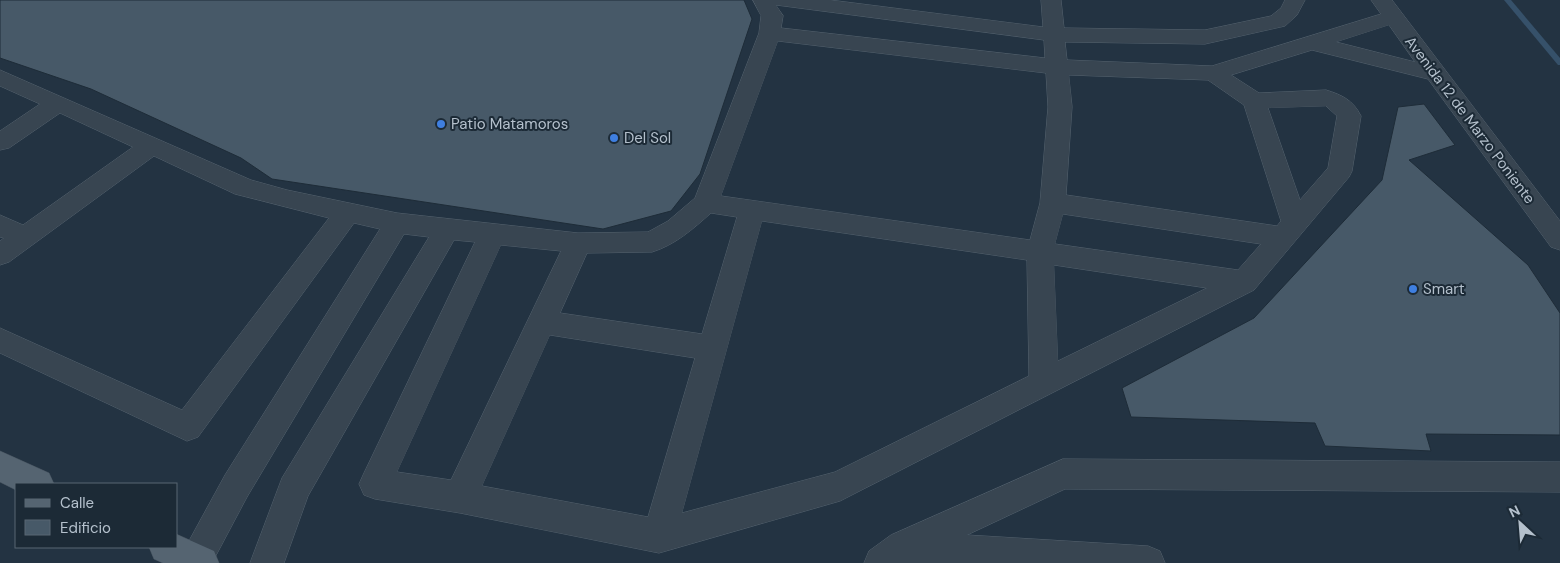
<svg xmlns="http://www.w3.org/2000/svg" width="1560" height="563" font-family="'DM Sans',sans-serif">
	<style>
		.lines { fill: none; stroke-linecap: round; stroke-linejoin: round }
		.stream { fill: #36516a; fill-rule: evenodd }
		.building { fill: #475968; stroke: #1e2c38 }
		.minor-casing { stroke: #55636f; stroke-width: 1 }
		.major-casing { stroke: #414e5a; stroke-width: 1 }
		.minor { fill: #384551; fill-rule: evenodd }
		.major { fill: #556471; fill-rule: evenodd }
		.shop-dot { fill: #3f7fe0; stroke: #1c2a36; stroke-width: 2 }
		.labels { text-anchor: middle; dominant-baseline: central; stroke-width: 4; stroke-linejoin: round; paint-order: stroke }
		.street-label { font-size: 15px; fill: #b4c0cc; stroke: #1c2a36 }
		.poi-label { font-size: 15px; fill: #b4c0cc; stroke: #1c2a36; text-anchor: start }
	</style>
	<rect width="100%" height="100%" fill="#233342"/>
	<g class="lines">
		<polygon class="stream" points="1504,0 1511,0 1560,58 1560,65 1558,65"/>
	</g>
	<g class="building">
		<polygon points="0,0 744,0 752,19 700,174 671,211 603,229 272,179 241,158 91,89 0,58"/>
		<polygon points="1424,104 1455,145 1409,160 1528,265 1560,313 1560,435 1426,434 1431,451 1325,446 1315,423 1131,417 1122,388 1254,318 1382,180 1398,107"/>
	</g>
	<g class="lines">
		<defs>
			<g id="minor">
				<path d="M753,0h77l213,27 -2,-27h20l3,28 141,2 66,-14 10,-8 4,-8h20l-8,15 -12,11 -80,18 -140,-2 2,18 145,6 169,-52 -10,-14h21l168,221v29l-9,-3 -123,-168 -116,-29 -81,25 28,18 67,-3c16,5 27,10 35,26l-9,55 -3,6 -95,113 -414,211 -181,52 -199,-40 -85,-14 -11,-4 -5,-11 5,-11 111,-231 -21,-2 -146,256 -24,67h-34l32,-85 147,-241 -25,-3 -157,263 -35,66h-33l-1,-2 47,-86 155,-246 -26,-6 -156,214 -11,4 -187,-88v-25l182,82 147,-192 -94,-24 -81,-38 -145,106 -9,3v-24l4,-3 -4,-1v-22l23,10 110,-78 -73,-34 -51,35 -9,2v-19l40,-27 -40,-18v-16l251,110 36,10 110,23 181,20 70,-1 20,-11 27,-23 64,-165 2,-17zM776,5l268,35 1,18 -264,-30 2,-12zM1389,25l26,37 -79,-20zM778,41l268,32 2,34 -8,96 -10,37 -309,-44zM1069,75l139,5 36,25 37,116 -4,5 -211,-31 6,-88zM1326,106l11,10 -9,52 -28,32 -32,-92zM711,213l26,4 -35,117 -142,-21 27,-60 65,-1c23,-7 41,-23 59,-39zM1063,214l198,30 -23,26 -183,-26zM762,221l265,39 2,116 -194,96 -153,41zM501,245l60,6 -110,229 -54,-8zM1054,265l153,23 -149,73zM550,335l145,23 -47,159 -166,-31z"/>
				<polygon points="1063,459 1560,462 1560,492 1065,489 967,535 1148,546 1160,551 1165,563 864,563 869,551 891,535"/>
			</g>
			<g id="major">
				<polygon points="0,451 49,473 54,484 16,484 16,490 0,482"/>
				<polygon points="176,534 214,551 219,563 163,563 154,559 149,547 176,547"/>
			</g>
		</defs>
		<use href="#minor" class="minor-casing"/>
		<use href="#major" class="major-casing"/>
		<use href="#minor" class="minor"/>
		<use href="#major" class="major"/>
	</g>
	<g class="shop-dot">
		<circle cx="441" cy="124" r="5"/>
		<circle cx="614" cy="138" r="5"/>
		<circle cx="1413" cy="289" r="5"/>
	</g>
	<g class="labels">
		<g class="street-label">
			<text transform="translate(1470 120) rotate(53)">Avenida 12 de Marzo Poniente</text>
		</g>
		<g class="poi-label">
			<text x="451" y="124">Patio Matamoros</text>
			<text x="624" y="138">Del Sol</text>
			<text x="1423" y="289">Smart</text>
		</g>
	</g>
	<rect x="15" y="483" width="162" height="65" fill="#1c2a36" stroke="#596672"/>
	<rect x="25" y="499" width="25" height="8" fill="#556471" stroke="#596672"/>
	<text x="60" y="508" font-size="15" fill="#b4c0cc">Calle</text>
	<rect x="25" y="520" width="25" height="15" fill="#475968" stroke="#596672"/>
	<text x="60" y="533" font-size="15" fill="#b4c0cc">Edificio</text>
	<g transform="translate(1520 523) rotate(334)" stroke="#1c2a36" stroke-width="4" paint-order="stroke">
	<path d="M0-4L9 19L0 12L-9 19Z" fill="#b4c0cc"/>
	<text y="-8" font-size="14" font-weight="bold" text-anchor="middle" fill="#b4c0cc">N</text>
	</g>
</svg>
